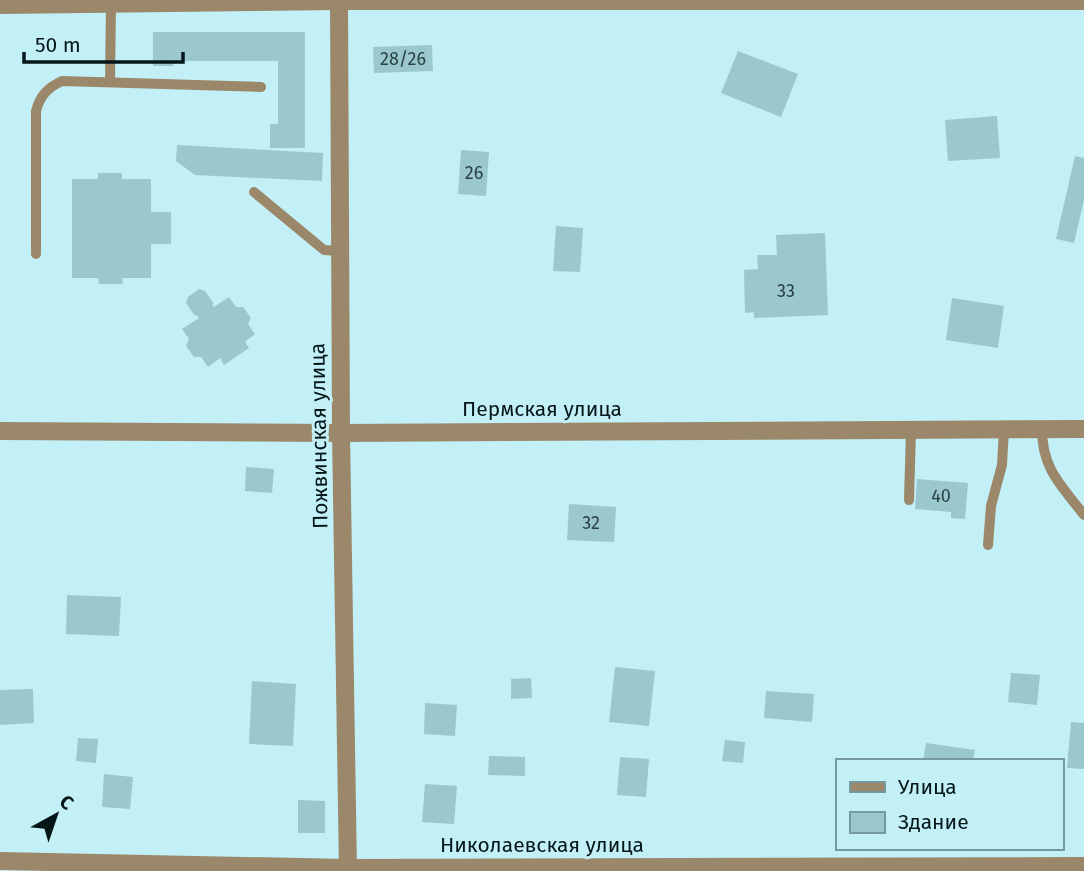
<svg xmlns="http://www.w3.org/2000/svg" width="1084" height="871" font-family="'Fira Sans',sans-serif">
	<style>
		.building { fill: #9ac8cd }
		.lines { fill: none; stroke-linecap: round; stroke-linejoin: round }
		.lane { stroke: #9b886b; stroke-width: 10 }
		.street { stroke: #9b886b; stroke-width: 18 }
		.labels { text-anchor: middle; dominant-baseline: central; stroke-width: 6; stroke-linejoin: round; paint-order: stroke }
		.number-label { font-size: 18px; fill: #2a4245 }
		.street-label { font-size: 21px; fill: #051618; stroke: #c2f0f6 }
	</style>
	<rect width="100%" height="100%" fill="#c2f0f6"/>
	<g class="building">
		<polygon points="153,32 305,32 305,148 270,148 270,124 278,124 278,61 173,61 173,66 153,66"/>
		<polygon points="432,45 433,71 374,73 373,47"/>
		<polygon points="738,51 798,74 781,117 721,93"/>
		<polygon points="997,116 1000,158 948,161 945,120"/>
		<polygon points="177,145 323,153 322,181 195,175 176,161"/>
		<polygon points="461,150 489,152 486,196 458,194"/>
		<polygon points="1075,156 1084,158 1084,200 1074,243 1056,239"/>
		<polygon points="98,173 122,173 122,179 151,179 151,212 171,212 171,244 151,244 151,278 122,278 123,284 99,284 98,278 72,278 72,179 98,179"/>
		<polygon points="556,226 583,228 580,272 553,271"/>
		<polygon points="825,233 828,315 754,318 754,312 745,313 744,270 758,269 757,255 777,255 776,235"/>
		<polygon points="199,289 205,291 214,304 212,305 214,307 229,297 236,307 243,307 251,318 248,324 255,334 245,342 249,348 224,365 220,358 208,367 201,357 194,357 186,346 189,339 182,329 199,318 197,315 195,316 186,303 188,297"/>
		<polygon points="952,298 1004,306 998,348 946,340"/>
		<polygon points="246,467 274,469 272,493 245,491"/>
		<polygon points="917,479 968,483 965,519 951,518 951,512 915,509"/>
		<polygon points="569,504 616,507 614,542 567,540"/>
		<polygon points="67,595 121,597 119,636 66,634"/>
		<polygon points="615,667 655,671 649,726 609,722"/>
		<polygon points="1011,673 1040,675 1037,705 1008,702"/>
		<polygon points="531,678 532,698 511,699 511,679"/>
		<polygon points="252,681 296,684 293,746 249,744"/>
		<polygon points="33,689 34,723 0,725 0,690"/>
		<polygon points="766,691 814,694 812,722 764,718"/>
		<polygon points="425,703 457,705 455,736 424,734"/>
		<polygon points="1071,722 1084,723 1084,769 1067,768"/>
		<polygon points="78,738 98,739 96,763 76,761"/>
		<polygon points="725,740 745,742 743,763 722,761"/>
		<polygon points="926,743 975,750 973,761 923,761"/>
		<polygon points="489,756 525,757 525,776 488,775"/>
		<polygon points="620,757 649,759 646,797 617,795"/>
		<polygon points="104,774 133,777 130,809 102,807"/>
		<polygon points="425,784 457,786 454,824 422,822"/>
		<polygon points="298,800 325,801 325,833 298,833"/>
	</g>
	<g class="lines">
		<g class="lane">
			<polyline points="110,82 111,3"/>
			<polyline points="254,192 324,250 340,251"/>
			<path d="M36,254v-143c4,-15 11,-23 26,-30l199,6"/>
			<path d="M1042,429c0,40 19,56 42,86"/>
			<polyline points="909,500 911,430"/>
			<polyline points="988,545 991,506 1002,465 1004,429"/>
		</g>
		<g class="street">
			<polyline points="339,0 341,433 348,871"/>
			<polyline points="0,5 339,1 1084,1"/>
			<polyline points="0,431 341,433 1084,429"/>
			<polyline points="0,861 348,868 1084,866"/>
		</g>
	</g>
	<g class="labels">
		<g class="number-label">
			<text x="403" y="59">28/26</text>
			<text x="474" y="173">26</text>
			<text x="786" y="291">33</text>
			<text x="941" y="496">40</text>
			<text x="591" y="523">32</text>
		</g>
		<g class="street-label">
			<text x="542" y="409">Пермская улица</text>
			<text transform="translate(319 436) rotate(-91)">Пожвинская улица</text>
			<text x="542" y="845">Николаевская улица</text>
		</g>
	</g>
	<rect x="836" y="759" width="228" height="91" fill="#c2f0f6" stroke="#76999d" stroke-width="2"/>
	<rect x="850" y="782" width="35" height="10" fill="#9b886b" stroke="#76999d" stroke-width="2"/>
	<text x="898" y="794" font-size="21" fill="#051618">Улица</text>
	<rect x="850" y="812" width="35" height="21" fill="#9ac8cd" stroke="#76999d" stroke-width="2"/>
	<text x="898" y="829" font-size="21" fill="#051618">Здание</text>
	<g transform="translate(56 815) rotate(40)" stroke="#c2f0f6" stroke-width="5" paint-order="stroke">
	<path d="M0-5L12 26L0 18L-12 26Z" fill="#051618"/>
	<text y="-10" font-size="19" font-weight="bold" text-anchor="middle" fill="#051618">С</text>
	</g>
	<path d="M24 52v10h159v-10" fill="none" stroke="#051618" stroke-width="3.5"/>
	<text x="35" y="52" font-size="21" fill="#051618" stroke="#c2f0f6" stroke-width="5" paint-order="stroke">50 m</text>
</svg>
